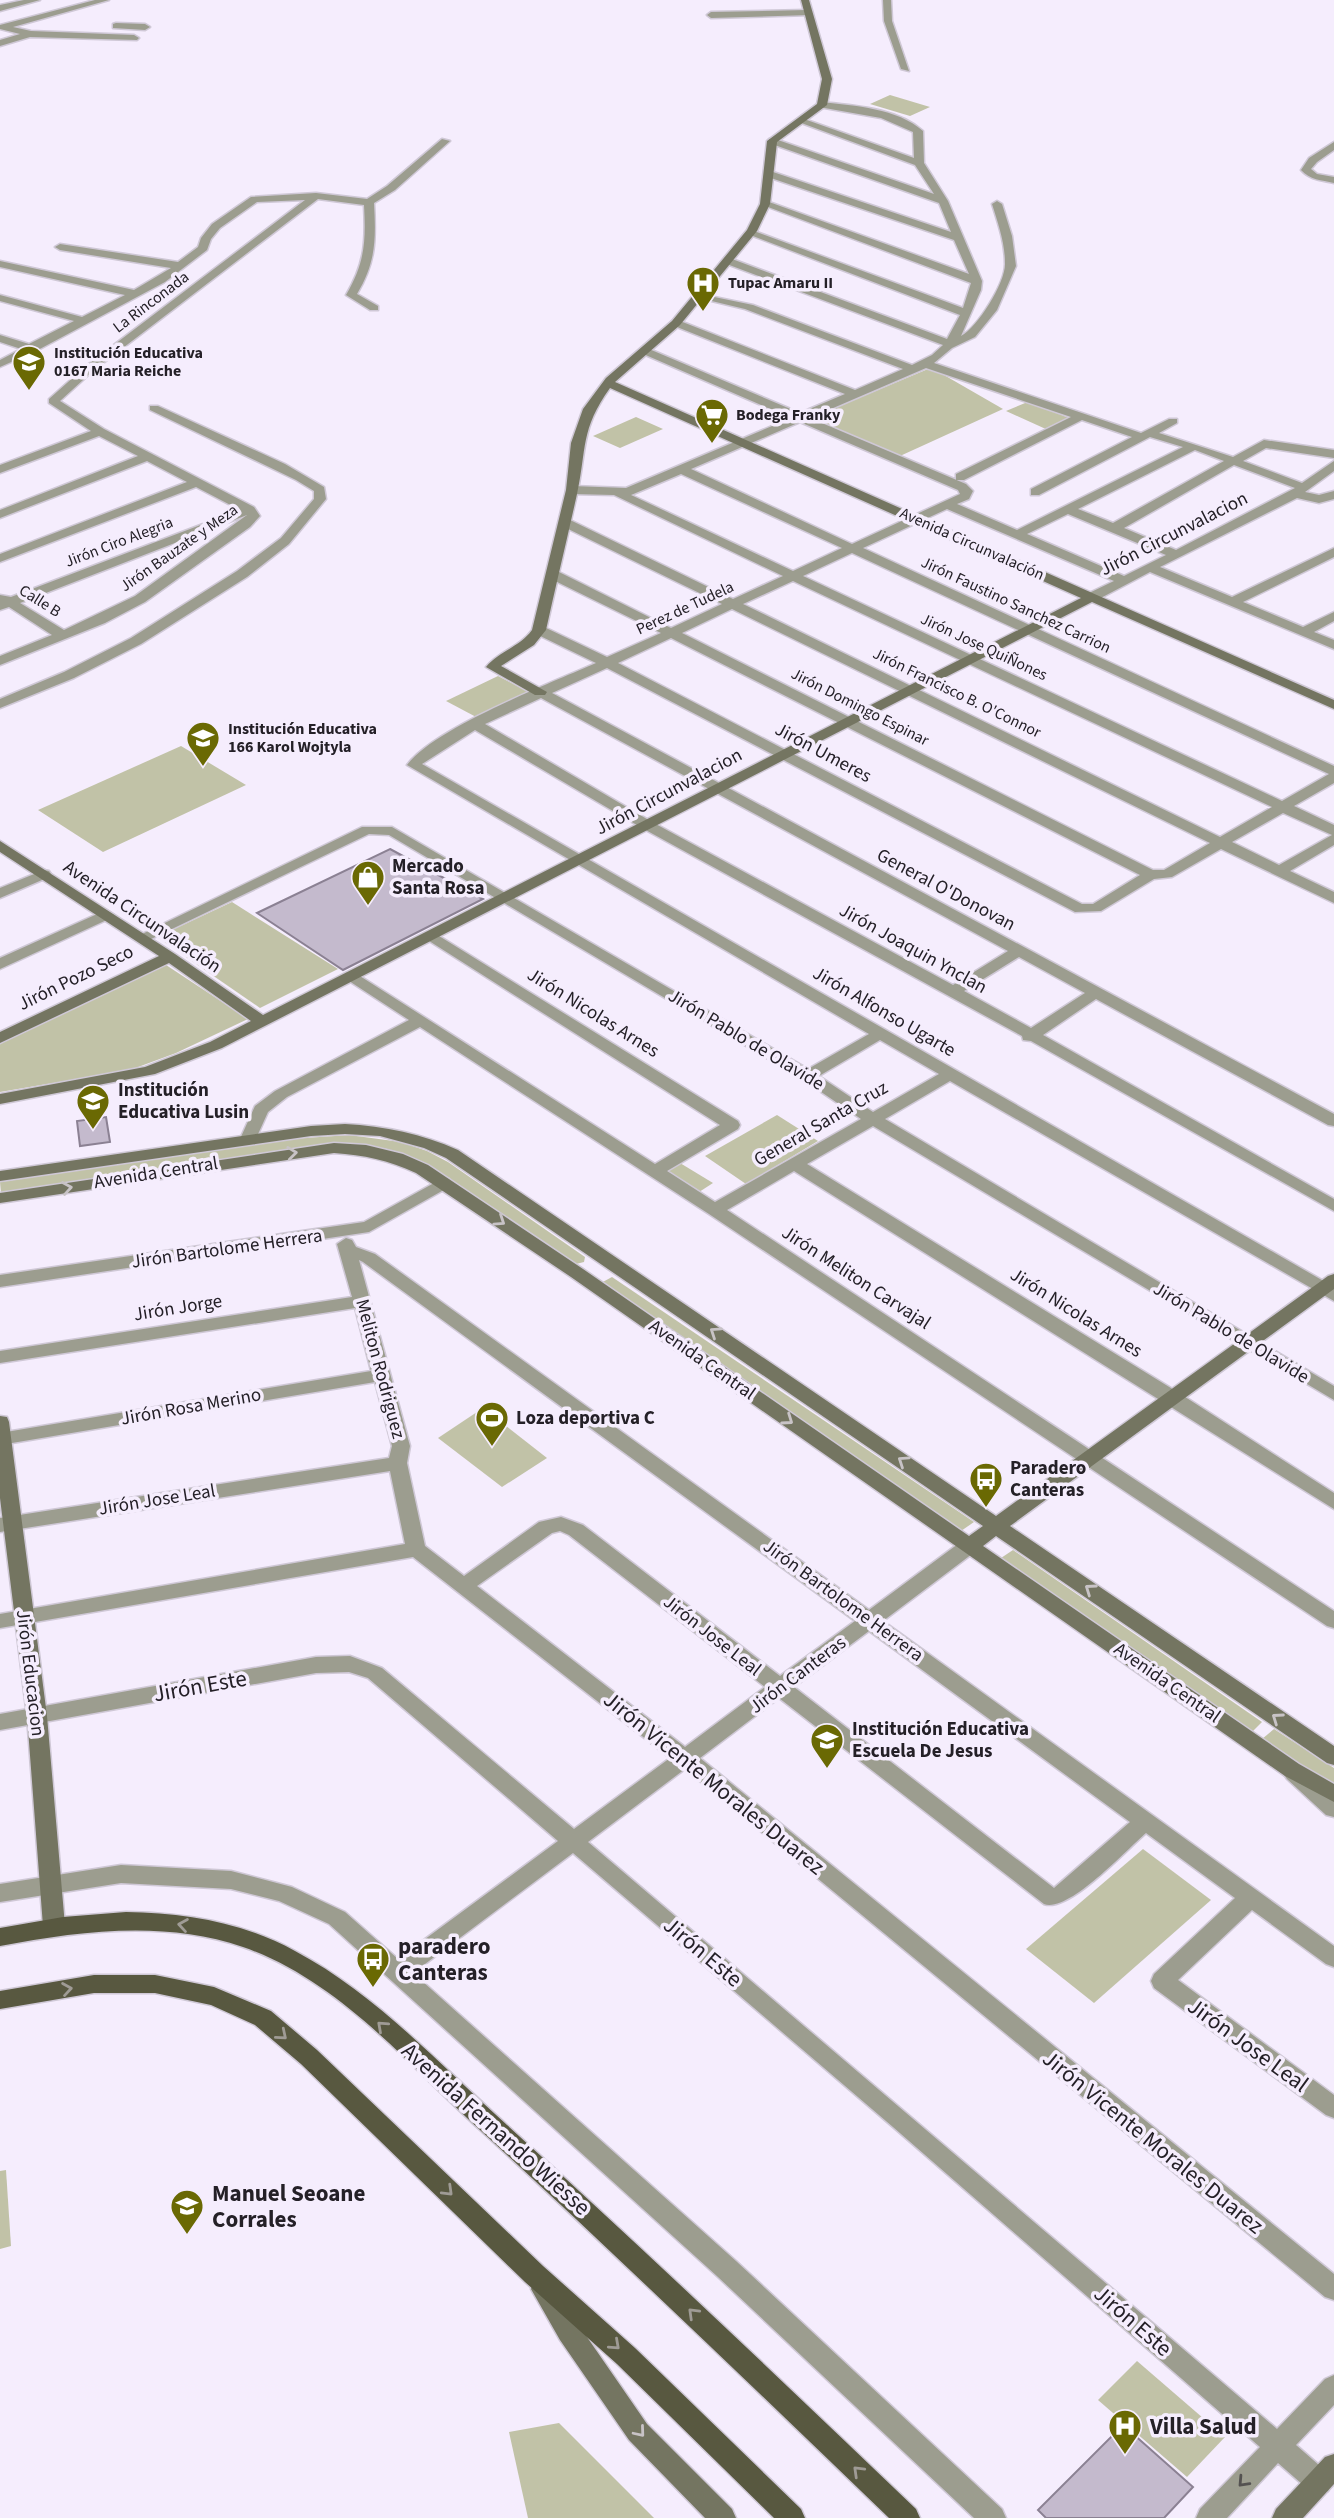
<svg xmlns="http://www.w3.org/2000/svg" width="1334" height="2518" font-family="'Source Sans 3',sans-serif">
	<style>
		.green { fill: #c1c2a7 }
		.building { fill: #c4bacd; stroke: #8b8193; stroke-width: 2 }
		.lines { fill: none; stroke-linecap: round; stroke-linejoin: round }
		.street-casing { stroke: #cfc8d6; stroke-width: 3 }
		.secondary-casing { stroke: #cfc8d6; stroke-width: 3 }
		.primary-casing { stroke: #cfc8d6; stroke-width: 3 }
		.street { fill: #9c9d8f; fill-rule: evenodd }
		.secondary { fill: #747561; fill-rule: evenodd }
		.primary { fill: #585840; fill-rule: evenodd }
		.oneway { stroke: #c8c3c6 }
		.oneway2 { stroke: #9f9b95 }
		.oneway3 { stroke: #545251 }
		.labels { text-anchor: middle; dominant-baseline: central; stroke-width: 7; stroke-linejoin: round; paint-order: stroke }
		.far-poi-label { font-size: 16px; font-weight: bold; fill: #242027; stroke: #f5edfd; text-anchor: start }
		.far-street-label { font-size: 16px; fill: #242027; stroke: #f5edfd }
		.street-label { font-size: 19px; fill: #242027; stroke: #f5edfd }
		.poi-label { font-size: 19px; font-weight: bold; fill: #242027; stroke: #f5edfd; text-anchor: start }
		.near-street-label { font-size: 23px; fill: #242027; stroke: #f5edfd }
		.near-poi-label { font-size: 23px; font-weight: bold; fill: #242027; stroke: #f5edfd; text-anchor: start }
	</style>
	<rect width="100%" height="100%" fill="#f5edfd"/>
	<g class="green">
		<polygon points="890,95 930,107 910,116 870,104"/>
		<polygon points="928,369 937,371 1003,409 900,456 811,418"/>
		<polygon points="1030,401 1071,419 1048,430 1006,411"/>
		<polygon points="636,417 663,429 620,448 593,436"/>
		<polygon points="498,676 529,692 478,718 446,701"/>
		<polygon points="181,746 246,785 103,852 38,810"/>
		<polygon points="232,902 338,969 260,1008 157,937"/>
		<polygon points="163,963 248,1019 176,1053 130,1070 0,1092 0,1043"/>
		<polygon points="777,1115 818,1141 746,1184 705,1156"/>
		<polygon points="349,1135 401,1142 427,1151 448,1162 585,1257 584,1262 572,1265 422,1163 387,1149 369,1146 1,1193 0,1182 290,1139"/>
		<polygon points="680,1163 713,1183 696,1194 664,1173"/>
		<polygon points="612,1277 974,1522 961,1531 599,1284"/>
		<polygon points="483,1408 547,1458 502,1487 438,1438"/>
		<polygon points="1013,1550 1262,1722 1252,1732 1001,1558"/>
		<polygon points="1274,1729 1334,1768 1334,1784 1310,1772 1262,1739"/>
		<polygon points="1143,1849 1211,1900 1094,2003 1026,1949"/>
		<polygon points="6,2170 11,2246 0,2249 0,2171"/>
		<polygon points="1137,2361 1225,2437 1187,2477 1098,2400"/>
		<polygon points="559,2423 654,2518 528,2518 509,2432"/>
	</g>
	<g class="building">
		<polygon points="390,849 483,899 343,970 257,913"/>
		<polygon points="106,1117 110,1142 80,1146 77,1121"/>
		<polygon points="1123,2425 1193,2487 1164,2518 1046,2518 1038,2510"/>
	</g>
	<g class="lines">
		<defs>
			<g id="street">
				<polygon points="24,0 40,0 0,11 0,5"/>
				<polygon points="95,0 109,0 13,27 31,31 134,35 139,38 137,40 30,37 0,46 0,40 20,34 0,29 0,25"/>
				<polygon points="883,0 891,0 892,21 909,71 901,69 884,21"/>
				<polygon points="807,10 811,13 810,15 711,18 707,15 711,12"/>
				<polygon points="116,23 145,24 150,27 145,30 113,28 113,24"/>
				<path d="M822,102c33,4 75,6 101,29l1,32 24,38 34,80 -1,9 -20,46c17,-9 45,-54 44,-73 0,-20 -7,-40 -13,-59l5,-3 5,3 10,32 4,30 -19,44 -22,27 -23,11 -18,15 207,70 28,-14h8v4l-18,10 74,24 31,-17 70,10v8l-68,-10 -23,13 59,22 32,-22v10l-29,21 14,3 15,-4v8l-15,4 -22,-5 -137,69 72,30 102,-49v9l-91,45 60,25 31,-15v9l-20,11 20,8v9l-184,-77 -55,29h-10v-6l29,-14 -167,-72 -84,39 471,218v17l-40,23 40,19v20l-44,26 44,21v11l-113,-54 -49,28 -18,2 -53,32 -26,1 -468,-244 -55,25 782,421v12l-6,-1 -232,-126 -53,36 291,164v12l-303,-170 -8,-1 -1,-4 -380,-208 -167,-98 -53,34 912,523v14l-384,-220 -65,38 449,267v14l-461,-274 -66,38 372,229 155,100v16l-540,-338 -67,39 607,401v17l-7,-2 -618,-412 -289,-187 -133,70 -19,15 -14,31h-12l-2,-4 15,-33 20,-15 134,-71 -63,-41 -2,-3 2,-3 6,-2 303,193 65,-39 -294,-186 -3,-3 3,-3 5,-2 307,190 2,4 -2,4 -71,42 48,31 146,-83 -59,-40 -413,-244 -20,-1 -222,107 -5,2 -8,-5 228,-111h30l416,242 61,-35 -462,-269c27,-37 144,-82 189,-102l-62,-30v-6h10l63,30 54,-24 -114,-56v-6h10l114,57 51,-24 -162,-79v-6h8l165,80 50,-23 -169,-81 -42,-1 -6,-4 6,-4 54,2 165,-70 -150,-65v-4h8l151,64 45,-19 -173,-69v-4h8l175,69 48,-21 -158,-60 -50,-12v-4l58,12 159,60 20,-10 11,-10 -219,-82v-4h8l215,80 13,-24 -215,-82 9,-2 209,77 8,-25 -211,-79 9,-2 200,72 -15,-34 -189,-64v-4h8l178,60 -12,-29 -170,-60v-4h6l159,55 -19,-29 -119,-44 8,-2 110,39 -1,-26 -32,-14 -62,-11 -2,-2zM926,368l145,49 -115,57v6h8l118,-60 50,17 -101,52v6h8l111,-58 33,10 -166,83 -60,-26 12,-5 4,-8 -7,-7 -156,-66zM800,422l158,68 2,4 -108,50 -161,-75zM1195,450l29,11 -111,62 -35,-14zM1234,465l61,23 -119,62 -52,-22zM681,474l161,74 -49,23 -162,-76zM1068,514l98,41 -42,21 -97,-42zM852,553l477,221 -47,27 -479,-225zM793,581l479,226 -52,30 -477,-233zM732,609l478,234 -46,27h-11l-471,-237zM671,638l469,237 -47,29h-11l-464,-241zM541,698l467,253 -55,34 -301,-163 -167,-98zM1283,813l49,22 -53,30 -47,-23zM1019,957l66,36 -54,35 -67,-37zM880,1040l59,34 -66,38 -54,-36z"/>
				<path d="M442,139l8,2 -55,49 -21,13c2,37 2,59 -17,91l21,12v4h-8l-24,-15c19,-32 20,-54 18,-90l-46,-6 -224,171 -34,31 44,28 150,78 6,9 -10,11 -105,75 -40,21 -105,42v-9l52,-21 -43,-28 -9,3v-15l11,2 229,-87 -44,-23 -196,75v-8l187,-72 -40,-21 -147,57v-8l138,-54 -39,-20 -99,37v-8l91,-34 -42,-28v-4l37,-33 219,-166 -48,2 -37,26 -9,11 -4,11 -42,32 -129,69 -36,16v-7l21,-11 -21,-7v-7l29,9 45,-23 -74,-20v-6l82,22 43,-22 -125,-28v-6l134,29 37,-22 -111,-18 -5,-3 5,-3 118,18 20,-15 3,-9 11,-14 39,-27 65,-4 51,6 20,-13zM247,515l-112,81 -71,34 -44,-27z"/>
				<path d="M1334,142v8l-17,12 -6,7 6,5 17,3v6c-13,-3 -24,-3 -33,-13l8,-12z"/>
				<polygon points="150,406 158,406 285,464 324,487 326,499 289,544 247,577 141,644 74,678 0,708 0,699 64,672 131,638 237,571 281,538 314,499 314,491 296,480 150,410"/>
				<polygon points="44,870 49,871 51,874 49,877 0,898 0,888"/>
				<polygon points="106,910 114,915 111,918 0,969 0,958"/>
				<polygon points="443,1178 449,1179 451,1183 449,1187 369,1232 0,1287 0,1275 364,1222"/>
				<path d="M346,1238l6,2 4,7 19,7 494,356 93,-69h14l3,5 -3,5 -93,70 451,325v21l-8,-3 -74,-54 -74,70 156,115v23l-8,-3 -172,-127 -3,-7 3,-7 81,-76 -89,-65c-20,17 -77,80 -102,71l-265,-206 -79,60 634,516v26l-9,-3 -640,-528 -97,73 689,587 48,-50 9,-4v30l-38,40 32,28 4,9 -4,9 -9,3 -9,-3 -32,-28 -51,55h-31l4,-9 60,-62 -367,-320 -320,-274 -160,120 323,288 266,248 4,9h-32l-256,-241 -389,-353 -50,-23 -48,-12 -110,-6 -121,19v-18l121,-19 110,6 61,16 53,25 53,47 160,-118 -190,-163 -19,-6 -33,1 -316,57v-16l316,-57 34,-1 32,12 192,161 96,-71 -257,-201 -413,71v-14l405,-70 -15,-73 -390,61v-14l389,-60 3,-12 -17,-64 -375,63v-12l371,-62 -16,-63 -355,55v-12l352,-54 -15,-53zM359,1260l4,2 492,359 -75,55 -197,-151 -22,-8 -22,5 -75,54 -39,-30 -18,-83 3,-17zM560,1531l9,4 196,152 -80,60 -208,-161 75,-53zM869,1631l261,191 -76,66 -260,-201z"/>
				<polygon points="1294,1765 1301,1767 1334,1796 1334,1817 1326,1815 1287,1779 1283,1773 1287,1767"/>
			</g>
			<g id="secondary">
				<path d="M801,0h8l23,79 -5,26 -50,37 -7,62 -13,27 -77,94 -65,57 719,318v9l-242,-107 -870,446 -67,26 -155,30v-10l145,-27 65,-25 41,-21 -82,-58 -169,80v-11l159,-76 -159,-104v-11l175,113 88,61 818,-417 -471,-210c-30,42 -23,60 -33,106 -10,45 -21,91 -31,136l-12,15 -33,21 46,26 -2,3h-10l-49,-28c13,-16 34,-20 46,-37l34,-140 5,-47 12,-34 23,-31 66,-57 75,-91 13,-26 7,-63 50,-37 5,-25z"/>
				<path d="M345,1124c40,2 77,10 113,26l538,366 332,-240 6,-2v15l-324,237 324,220v19l-7,-2 -331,-227 -13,10 316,218 35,20v18l-49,-26 -714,-499 -155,-104c-28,-13 -52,-18 -82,-20l-334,50v-10l334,-50 32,2 37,9 25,11 155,104 386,267 14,-10 -537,-368 -22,-10 -44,-12 -35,-2 -34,2 -311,45v-10l311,-45z"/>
				<polygon points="0,1416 7,1417 9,1422 47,1716 65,1926 62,1932 54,1935 46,1932 43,1926 27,1716 0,1498"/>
				<polygon points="543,2278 552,2281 578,2324 647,2424 732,2509 736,2518 705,2518 629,2440 560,2340 531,2289 534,2281"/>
				<polygon points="1334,2454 1334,2484 1303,2518 1272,2518 1276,2509 1325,2457"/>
			</g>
			<g id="primary">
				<path d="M126,1912c59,1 116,10 169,39 81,43 144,113 212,174 139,126 274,255 409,384l4,9h-31c-136,-131 -271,-261 -409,-388 -72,-66 -142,-150 -237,-183 -79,-27 -163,-16 -243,-1v-18l63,-11z"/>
				<polygon points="94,1975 155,1975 214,1987 271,2011 317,2050 543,2266 635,2348 801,2509 805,2518 774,2518 617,2364 525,2282 301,2064 255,2025 211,2005 155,1993 94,1993 0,2009 0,1991"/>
			</g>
		</defs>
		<use href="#street" class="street-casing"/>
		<use href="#secondary" class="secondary-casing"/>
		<use href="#primary" class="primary-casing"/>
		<use href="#street" class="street"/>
		<use href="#secondary" class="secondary"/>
		<use href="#primary" class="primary"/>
	</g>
	<defs><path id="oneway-chevron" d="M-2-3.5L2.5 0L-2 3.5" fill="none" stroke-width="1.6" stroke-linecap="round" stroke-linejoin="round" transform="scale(1.75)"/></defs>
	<g class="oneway">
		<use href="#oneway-chevron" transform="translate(292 1153) rotate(-7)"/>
		<use href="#oneway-chevron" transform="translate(67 1188) rotate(-9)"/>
		<use href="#oneway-chevron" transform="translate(500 1221) rotate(34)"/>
		<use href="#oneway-chevron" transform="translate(715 1332) rotate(-146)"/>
		<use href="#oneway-chevron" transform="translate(788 1420) rotate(35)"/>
		<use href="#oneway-chevron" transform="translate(903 1461) rotate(-146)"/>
		<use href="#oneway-chevron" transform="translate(1090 1589) rotate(-145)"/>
		<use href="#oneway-chevron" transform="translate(1277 1718) rotate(-145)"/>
		<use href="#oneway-chevron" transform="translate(640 2432) rotate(50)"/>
	</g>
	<g class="oneway2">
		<use href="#oneway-chevron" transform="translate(183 1925) rotate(-171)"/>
		<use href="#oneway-chevron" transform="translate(67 1989) rotate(-9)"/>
		<use href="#oneway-chevron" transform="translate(382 2026) rotate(-138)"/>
		<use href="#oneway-chevron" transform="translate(282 2035) rotate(40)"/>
		<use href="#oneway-chevron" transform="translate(448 2191) rotate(44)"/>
		<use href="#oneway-chevron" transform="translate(693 2313) rotate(-136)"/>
		<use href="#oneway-chevron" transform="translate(615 2345) rotate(42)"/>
		<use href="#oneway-chevron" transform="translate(858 2471) rotate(-136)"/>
	</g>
	<use class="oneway3" href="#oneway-chevron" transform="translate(1243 2482) rotate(133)"/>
	<defs>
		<symbol id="hospital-pin" viewBox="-11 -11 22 30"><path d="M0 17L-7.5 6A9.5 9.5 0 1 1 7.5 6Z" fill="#6a6903" stroke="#f5edfd"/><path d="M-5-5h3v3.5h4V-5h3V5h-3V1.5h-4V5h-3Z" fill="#fff"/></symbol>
		<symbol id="school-pin" viewBox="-11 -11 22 30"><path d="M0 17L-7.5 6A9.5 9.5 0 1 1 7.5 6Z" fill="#6a6903" stroke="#f5edfd"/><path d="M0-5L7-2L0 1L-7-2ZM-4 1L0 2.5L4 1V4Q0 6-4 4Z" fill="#fff"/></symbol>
		<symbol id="supermarket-pin" viewBox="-11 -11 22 30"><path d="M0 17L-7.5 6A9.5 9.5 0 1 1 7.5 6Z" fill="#6a6903" stroke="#f5edfd"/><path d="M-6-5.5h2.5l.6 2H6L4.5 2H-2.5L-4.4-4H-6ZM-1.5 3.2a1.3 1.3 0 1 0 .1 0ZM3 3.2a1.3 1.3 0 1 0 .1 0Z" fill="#fff"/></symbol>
		<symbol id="shop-pin" viewBox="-11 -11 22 30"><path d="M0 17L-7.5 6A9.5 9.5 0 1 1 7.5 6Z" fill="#6a6903" stroke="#f5edfd"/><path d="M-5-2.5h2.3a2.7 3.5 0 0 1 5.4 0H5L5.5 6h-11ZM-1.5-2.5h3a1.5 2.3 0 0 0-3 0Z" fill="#fff"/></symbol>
		<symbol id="stadium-pin" viewBox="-11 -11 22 30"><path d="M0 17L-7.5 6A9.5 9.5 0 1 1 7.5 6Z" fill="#6a6903" stroke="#f5edfd"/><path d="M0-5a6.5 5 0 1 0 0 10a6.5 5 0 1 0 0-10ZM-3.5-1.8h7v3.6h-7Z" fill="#fff"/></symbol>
		<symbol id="bus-pin" viewBox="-11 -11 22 30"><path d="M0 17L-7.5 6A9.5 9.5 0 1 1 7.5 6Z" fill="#6a6903" stroke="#f5edfd"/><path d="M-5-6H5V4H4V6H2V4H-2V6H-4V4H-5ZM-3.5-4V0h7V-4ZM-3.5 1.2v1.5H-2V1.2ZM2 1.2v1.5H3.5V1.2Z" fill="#fff"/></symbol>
		<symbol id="university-pin" viewBox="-11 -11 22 30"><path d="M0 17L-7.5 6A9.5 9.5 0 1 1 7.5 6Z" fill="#6a6903" stroke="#f5edfd"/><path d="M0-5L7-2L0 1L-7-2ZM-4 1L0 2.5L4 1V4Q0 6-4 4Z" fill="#fff"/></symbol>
	</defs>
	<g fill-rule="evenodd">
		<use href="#hospital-pin" x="684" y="264" width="38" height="52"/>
		<use href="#school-pin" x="10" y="343" width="38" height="52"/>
		<use href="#supermarket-pin" x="693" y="396" width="38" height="52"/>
		<use href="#school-pin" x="184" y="719" width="38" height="52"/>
		<use href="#shop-pin" x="349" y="858" width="38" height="52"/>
		<use href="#school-pin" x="74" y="1082" width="38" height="52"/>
		<use href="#stadium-pin" x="473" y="1399" width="38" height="52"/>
		<use href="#bus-pin" x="967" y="1460" width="38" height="52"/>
		<use href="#school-pin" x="808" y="1721" width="38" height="52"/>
		<use href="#bus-pin" x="354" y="1940" width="38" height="52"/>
		<use href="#university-pin" x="168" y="2187" width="38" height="52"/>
		<use href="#hospital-pin" x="1106" y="2407" width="38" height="52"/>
	</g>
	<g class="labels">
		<g class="far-poi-label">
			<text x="728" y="283">Tupac Amaru II</text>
			<text x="54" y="353">Institución Educativa<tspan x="54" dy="18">0167 Maria Reiche</tspan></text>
			<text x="736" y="415">Bodega Franky</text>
			<text x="228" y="729">Institución Educativa<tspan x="228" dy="18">166 Karol Wojtyla</tspan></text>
		</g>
		<g class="far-street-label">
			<text transform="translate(151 302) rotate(-37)">La Rinconada</text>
			<text transform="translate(119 542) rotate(-21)">Jirón Ciro Alegria</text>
			<text transform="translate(972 544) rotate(24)">Avenida Circunvalación</text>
			<text transform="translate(179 548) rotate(-35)">Jirón Bauzate y Meza</text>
			<text transform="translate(40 601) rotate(32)">Calle B</text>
			<text transform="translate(1016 605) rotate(25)">Jirón Faustino Sanchez Carrion</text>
			<text transform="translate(685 608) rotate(-25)">Perez de Tudela</text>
			<text transform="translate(984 647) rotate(25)">Jirón Jose QuiÑones</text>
			<text transform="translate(957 693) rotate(26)">Jirón Francisco B. O'Connor</text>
			<text transform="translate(860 707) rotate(27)">Jirón Domingo Espinar</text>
		</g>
		<g class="street-label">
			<text transform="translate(1174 534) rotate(-27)">Jirón Circunvalacion</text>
			<text transform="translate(823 753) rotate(28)">Jirón Umeres</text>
			<text transform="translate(669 792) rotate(-28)">Jirón Circunvalacion</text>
			<text transform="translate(946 890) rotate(28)">General O'Donovan</text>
			<text transform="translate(142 917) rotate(34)">Avenida Circunvalación</text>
			<text transform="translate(913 949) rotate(29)">Jirón Joaquin Ynclan</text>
			<text transform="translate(76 978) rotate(-26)">Jirón Pozo Seco</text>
			<text transform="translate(884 1012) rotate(30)">Jirón Alfonso Ugarte</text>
			<text transform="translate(593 1013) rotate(32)">Jirón Nicolas Arnes</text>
			<text transform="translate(746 1040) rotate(31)">Jirón Pablo de Olavide</text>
			<text transform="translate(821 1124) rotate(-30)">General Santa Cruz</text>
			<text transform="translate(156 1173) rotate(-9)">Avenida Central</text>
			<text transform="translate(227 1249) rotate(-8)">Jirón Bartolome Herrera</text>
			<text transform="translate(856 1278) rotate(33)">Jirón Meliton Carvajal</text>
			<text transform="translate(178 1308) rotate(-9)">Jirón Jorge</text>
			<text transform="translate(1076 1313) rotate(32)">Jirón Nicolas Arnes</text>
			<text transform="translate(1231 1333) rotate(31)">Jirón Pablo de Olavide</text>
			<text transform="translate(702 1360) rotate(35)">Avenida Central</text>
			<text transform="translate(380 1369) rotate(75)">Meliton Rodriguez</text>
			<text transform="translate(191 1407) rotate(-10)">Jirón Rosa Merino</text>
			<text transform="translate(157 1500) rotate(-9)">Jirón Jose Leal</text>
			<text transform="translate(843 1601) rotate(36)">Jirón Bartolome Herrera</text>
			<text transform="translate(712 1636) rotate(38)">Jirón Jose Leal</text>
			<text transform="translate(30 1673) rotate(83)">Jirón Educacion</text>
			<text transform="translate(798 1675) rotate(-37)">Jirón Canteras</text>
			<text transform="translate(1167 1683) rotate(35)">Avenida Central</text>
		</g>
		<g class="poi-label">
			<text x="392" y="866">Mercado<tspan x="392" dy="22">Santa Rosa</tspan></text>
			<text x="118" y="1090">Institución<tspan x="118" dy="22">Educativa Lusin</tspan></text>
			<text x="516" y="1418">Loza deportiva C</text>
			<text x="1010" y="1468">Paradero<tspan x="1010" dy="22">Canteras</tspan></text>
			<text x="852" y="1729">Institución Educativa<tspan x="852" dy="22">Escuela De Jesus</tspan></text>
		</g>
		<g class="near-street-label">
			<text transform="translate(200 1686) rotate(-10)">Jirón Este</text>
			<text transform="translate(714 1783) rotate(39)">Jirón Vicente Morales Duarez</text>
			<text transform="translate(703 1952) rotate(40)">Jirón Este</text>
			<text transform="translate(1248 2045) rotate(36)">Jirón Jose Leal</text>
			<text transform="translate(496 2129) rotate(42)">Avenida Fernando Wiesse</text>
			<text transform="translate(1153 2142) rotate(39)">Jirón Vicente Morales Duarez</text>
			<text transform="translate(1133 2321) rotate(41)">Jirón Este</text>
		</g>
		<g class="near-poi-label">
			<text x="398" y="1946">paradero<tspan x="398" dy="26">Canteras</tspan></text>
			<text x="212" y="2193">Manuel Seoane<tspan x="212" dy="26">Corrales</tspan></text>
			<text x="1150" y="2426">Villa Salud</text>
		</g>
	</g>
</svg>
